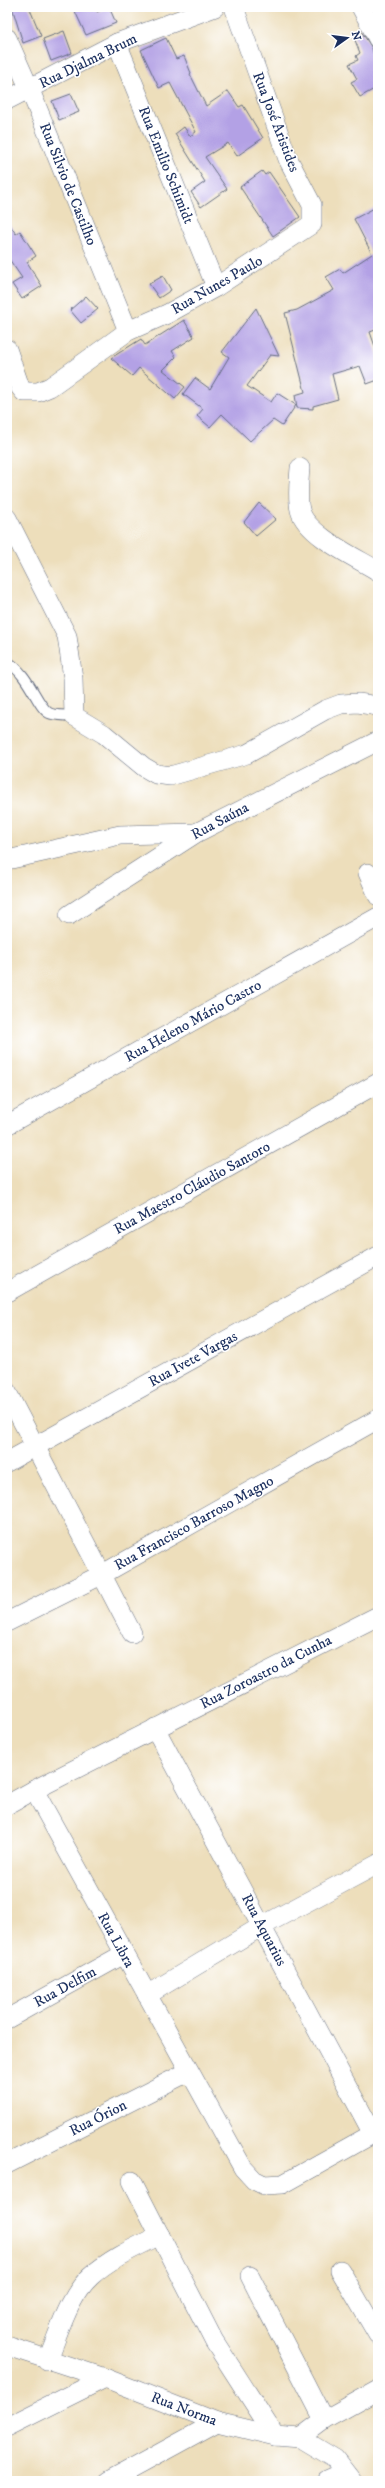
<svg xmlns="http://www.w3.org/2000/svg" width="385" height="2488" font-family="'IM FELL DW Pica',serif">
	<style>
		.building { fill: #b3a1e5 }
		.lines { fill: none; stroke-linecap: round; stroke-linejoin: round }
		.service-casing { stroke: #646c7f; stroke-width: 12 }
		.minor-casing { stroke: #646c7f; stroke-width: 20 }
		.service { stroke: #fff; stroke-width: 10 }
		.minor { stroke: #fff; stroke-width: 19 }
		.labels { text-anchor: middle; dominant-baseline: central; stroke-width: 3; stroke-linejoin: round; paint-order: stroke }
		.street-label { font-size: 15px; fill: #1b2f5e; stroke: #fff }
	</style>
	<rect width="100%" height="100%" fill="#fff"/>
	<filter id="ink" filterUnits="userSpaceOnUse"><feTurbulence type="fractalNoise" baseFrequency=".025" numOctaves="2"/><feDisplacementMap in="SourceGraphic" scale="8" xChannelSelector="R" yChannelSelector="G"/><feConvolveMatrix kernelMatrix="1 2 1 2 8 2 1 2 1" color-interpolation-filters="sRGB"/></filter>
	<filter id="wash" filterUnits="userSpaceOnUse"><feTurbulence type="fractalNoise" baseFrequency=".012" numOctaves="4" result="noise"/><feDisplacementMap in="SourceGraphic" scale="16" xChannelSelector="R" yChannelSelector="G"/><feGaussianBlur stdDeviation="0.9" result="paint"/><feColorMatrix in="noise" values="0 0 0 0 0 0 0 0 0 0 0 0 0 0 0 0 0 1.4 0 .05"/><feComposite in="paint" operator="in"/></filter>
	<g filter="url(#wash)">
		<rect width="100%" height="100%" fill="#eddebb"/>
		<g id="blocks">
			<g class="building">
				<polygon points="12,7 29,7 41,36 23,43"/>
				<polygon points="73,7 95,7 97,12 109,7 116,23 86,35"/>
				<polygon points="64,31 72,53 51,61 43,39"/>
				<polygon points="361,31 372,48 378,70 378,87 360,97 351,82 357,79 349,64 358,60 356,56 360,53 353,35"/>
				<polygon points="166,38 176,59 184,56 191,73 190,74 206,106 228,91 239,107 243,105 263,138 237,156 228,143 205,157 227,189 201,207 191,192 205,182 175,134 184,127 190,136 196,132 170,83 159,88 141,50"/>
				<polygon points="71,94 79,112 59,120 52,101"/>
				<polygon points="262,171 265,175 269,172 300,217 273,236 240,187"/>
				<polygon points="378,206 378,329 370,332 378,355 378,380 367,384 360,366 332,374 338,399 313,406 313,409 297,408 295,395 305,392 285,313 297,310 334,290 326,277 340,269 343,273 372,254 354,219"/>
				<polygon points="7,221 16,234 20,231 36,256 27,262 42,286 22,299 12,284 22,278 7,256"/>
				<polygon points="163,276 171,290 159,298 149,284"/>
				<polygon points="86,296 98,309 81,323 70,310"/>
				<polygon points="256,308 279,356 270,355 247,386 271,402 277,393 296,405 282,426 273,420 250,441 222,414 210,427 197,416 203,409 183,394 195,378 210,389 229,357 222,352"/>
				<polygon points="184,320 194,337 172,351 176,357 163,370 185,387 175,399 139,368 132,376 111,358 141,339 145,345"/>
				<polygon points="259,503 276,519 256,536 244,522"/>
			</g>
		</g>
	</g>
	<g filter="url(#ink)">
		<use href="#blocks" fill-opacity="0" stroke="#646c7f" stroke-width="1"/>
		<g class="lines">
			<defs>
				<path id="service" d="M7,662c22,11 30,45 42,51 6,3 17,2 25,3"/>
				<g id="minor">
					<polyline points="361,7 378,39"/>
					<polyline points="7,38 30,90 128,331"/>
					<polyline points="117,43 216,287"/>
					<polyline points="7,100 117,43 215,7"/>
					<polyline points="7,349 20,387 24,392 38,392 50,387 128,331 167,314 216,287 312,224 312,205 288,159 234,7"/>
					<path d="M300,468c-1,13 -3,29 0,42 6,25 57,48 78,61"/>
					<polyline points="7,518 67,636 73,678 74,716 104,734 144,767 156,774 170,776 247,754 325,710 341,704 358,703 378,706"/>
					<polyline points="7,860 120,835 195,833"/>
					<polyline points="368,873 378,896"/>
					<polyline points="69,915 196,833 378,741"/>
					<polyline points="7,1125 378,917"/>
					<polyline points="7,1292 378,1083"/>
					<polyline points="7,1392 132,1633"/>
					<polyline points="7,1462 378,1256"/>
					<polyline points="378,1616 34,1790 243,2168 254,2180 264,2185 283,2184 378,2131"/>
					<polyline points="7,1622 101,1575 378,1419"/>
					<polyline points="155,1728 373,2134"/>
					<polyline points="7,1805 34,1790"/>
					<polyline points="147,1995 262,1926 378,1864"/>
					<polyline points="7,2019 124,1954"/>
					<polyline points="7,2164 188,2072"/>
					<polyline points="132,2181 214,2341 275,2436"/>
					<polyline points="340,2270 378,2335"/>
					<polyline points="250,2276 324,2420"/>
					<polyline points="7,2346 105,2378 217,2422 275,2436 300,2438 335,2459 352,2481"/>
					<path d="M47,2361c12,-27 21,-64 44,-85 20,-18 45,-29 69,-41"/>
					<polyline points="7,2427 105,2378"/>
					<polyline points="300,2438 324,2420 378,2390"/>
					<polyline points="109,2481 217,2422"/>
					<polyline points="327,2481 345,2473"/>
				</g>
			</defs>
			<use href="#service" class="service-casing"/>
			<use href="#minor" class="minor-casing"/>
			<use href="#service" class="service"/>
			<use href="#minor" class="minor"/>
		</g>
	</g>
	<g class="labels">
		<g class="street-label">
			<text transform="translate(88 61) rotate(-26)">Rua Djalma Brum</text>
			<text transform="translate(276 122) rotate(69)">Rua José Aristides</text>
			<text transform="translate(166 165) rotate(68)">Rua Emilio Schimidt</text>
			<text transform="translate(68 184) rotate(68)">Rua Silvio de Castilho</text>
			<text transform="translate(217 285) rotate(-30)">Rua Nunes Paulo</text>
			<text transform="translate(220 821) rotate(-28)">Rua Saúna</text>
			<text transform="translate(193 1021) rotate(-29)">Rua Heleno Mário Castro</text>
			<text transform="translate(192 1188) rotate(-29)">Rua Maestro Cláudio Santoro</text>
			<text transform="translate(193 1359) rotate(-29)">Rua Ivete Vargas</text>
			<text transform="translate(194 1523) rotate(-29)">Rua Francisco Barroso Magno</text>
			<text transform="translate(266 1672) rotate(-27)">Rua Zoroastro da Cunha</text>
			<text transform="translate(264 1930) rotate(62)">Rua Aquarius</text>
			<text transform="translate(116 1940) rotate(61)">Rua Libra</text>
			<text transform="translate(65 1987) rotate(-29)">Rua Delfim</text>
			<text transform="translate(98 2118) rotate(-27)">Rua Órion</text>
			<text transform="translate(184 2409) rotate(21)">Rua Norma</text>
		</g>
	</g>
	<rect width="385" height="2488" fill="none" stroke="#fff" stroke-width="24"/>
	<g transform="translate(347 38) rotate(76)" stroke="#ffffff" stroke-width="3" paint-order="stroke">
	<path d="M0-3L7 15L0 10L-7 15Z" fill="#1b2f5e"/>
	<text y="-6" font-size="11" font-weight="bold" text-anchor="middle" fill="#1b2f5e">N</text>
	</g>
</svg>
